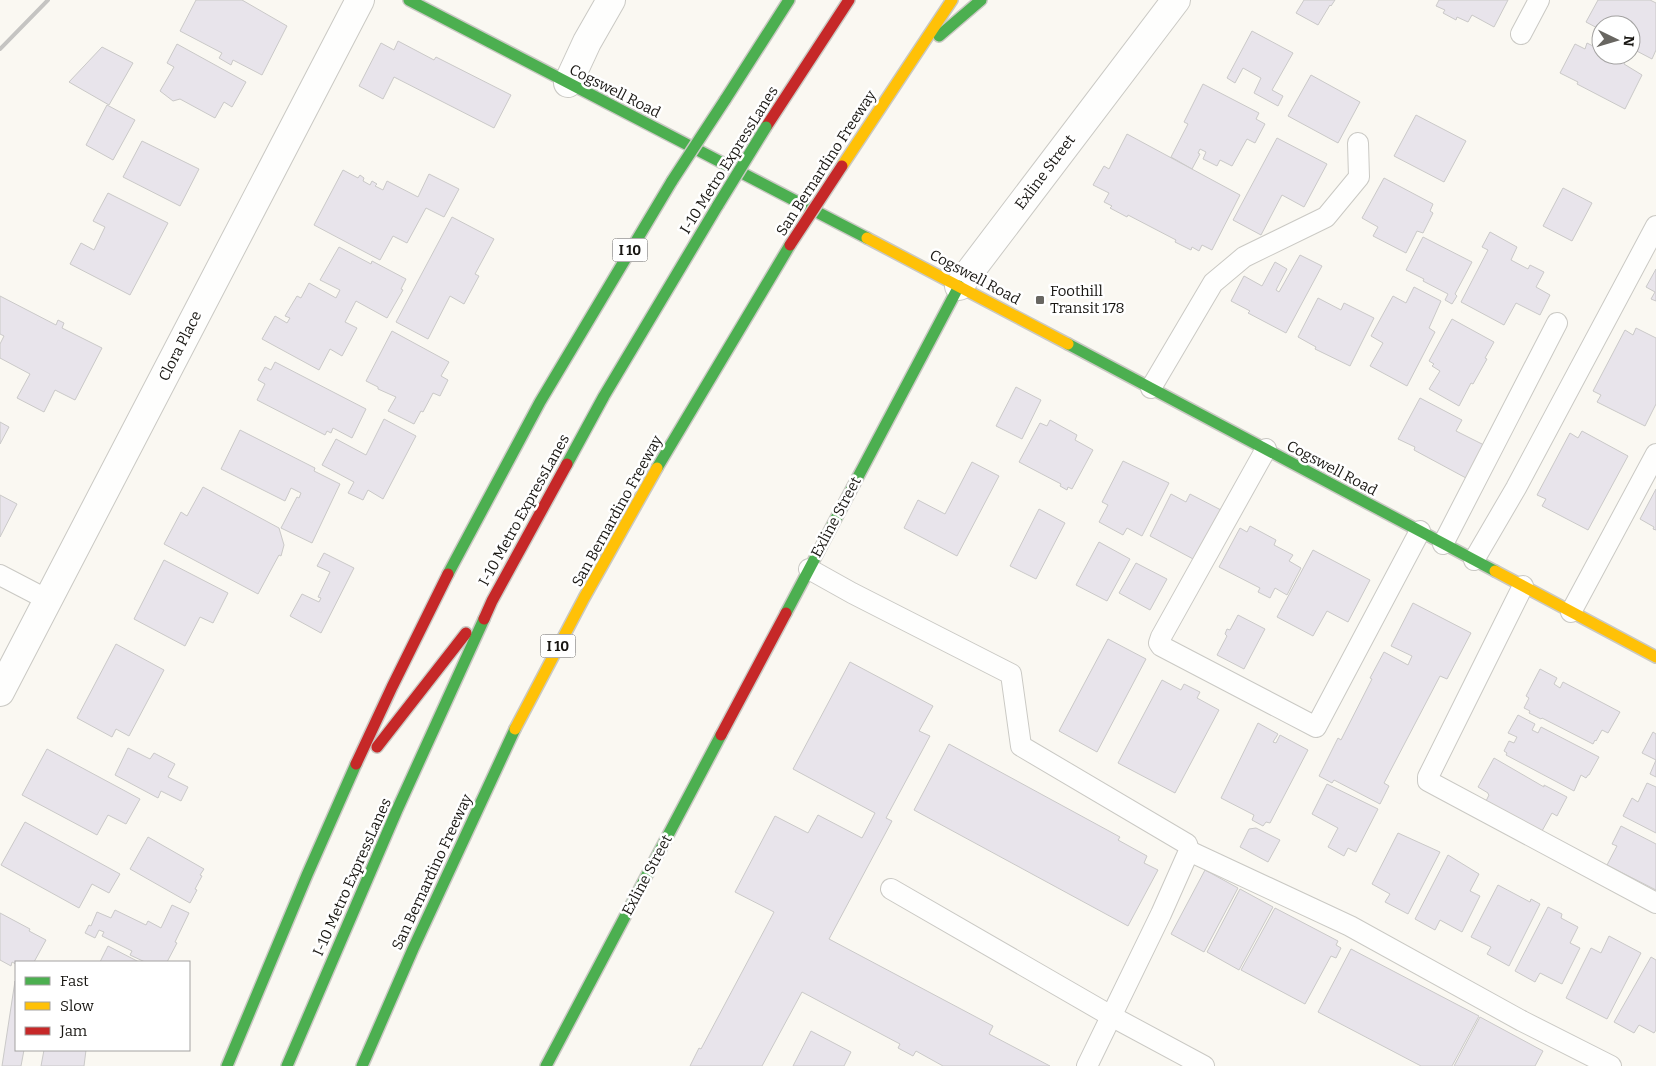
<svg xmlns="http://www.w3.org/2000/svg" width="1656" height="1066" font-family="Bitter,serif">
	<style>
		.building { fill: #e8e4eb; stroke: #cac9c8 }
		.lines { fill: none; stroke-linecap: round; stroke-linejoin: round }
		.lane-casing { stroke: #cac9c4; stroke-width: 22 }
		.street-casing { stroke: #cac9c4; stroke-width: 30 }
		.fast-casing { stroke: #cac9c4; stroke-width: 14 }
		.slow-casing { stroke: #cac9c4; stroke-width: 14 }
		.jam-casing { stroke: #cac9c4; stroke-width: 14 }
		.lane { stroke: #fefefd; stroke-width: 20 }
		.street { stroke: #fefefd; stroke-width: 28 }
		.fast { stroke: #4caf50; stroke-width: 11 }
		.slow { stroke: #ffc107; stroke-width: 11 }
		.jam { stroke: #c62828; stroke-width: 11 }
		.rail { stroke: #c5c4c2; stroke-width: 4 }
		.fast-bridge-casing { stroke: #cac9c4; stroke-width: 14; stroke-linecap: butt }
		.jam-bridge-casing { stroke: #cac9c4; stroke-width: 14; stroke-linecap: butt }
		.fast-bridge { stroke: #4caf50; stroke-width: 11 }
		.jam-bridge { stroke: #c62828; stroke-width: 11 }
		.poi-dot { fill: #686661; stroke: #fff; stroke-width: 2 }
		.labels { text-anchor: middle; dominant-baseline: central; stroke-width: 5; stroke-linejoin: round; paint-order: stroke }
		.shield { fill: #fff; stroke: #5e5d5a; stroke-width: 1 }
		.shield-label { font-size: 14px; font-weight: bold; fill: #191713 }
		.street-label { font-size: 15px; fill: #191713; stroke: #fff }
		.poi-label { font-size: 15px; fill: #191713; stroke: #fff; text-anchor: start }
	</style>
	<rect width="100%" height="100%" fill="#faf8f2"/>
	<g class="building">
		<polygon points="196,0 242,0 287,26 262,75 233,60 231,65 219,58 222,53 180,31"/>
		<polygon points="1304,0 1335,0 1331,6 1330,5 1318,25 1296,13"/>
		<polygon points="1439,0 1508,0 1494,27 1472,15 1468,22 1457,17 1456,20 1443,13 1445,10 1436,6"/>
		<polygon points="1598,0 1650,0 1656,3 1656,50 1652,59 1631,48 1631,25 1601,25 1601,30 1586,22"/>
		<polygon points="1252,31 1293,53 1272,90 1283,96 1278,106 1254,93 1261,78 1243,68 1235,83 1227,78"/>
		<polygon points="398,41 434,60 436,57 511,95 494,128 394,77 383,99 359,86 381,43 394,50"/>
		<polygon points="1601,41 1601,55 1628,55 1624,64 1642,75 1625,109 1577,84 1578,82 1560,73 1575,44 1585,49 1587,43 1597,48"/>
		<polygon points="177,44 246,82 232,107 224,102 215,118 180,99 173,101 160,91 174,67 167,63"/>
		<polygon points="102,47 133,63 109,105 69,82"/>
		<polygon points="1311,75 1360,102 1338,143 1288,116"/>
		<polygon points="1203,84 1259,113 1256,119 1265,124 1255,143 1247,139 1232,166 1220,160 1217,166 1203,159 1206,152 1200,149 1198,153 1200,154 1192,169 1171,157 1188,124 1184,122"/>
		<polygon points="107,105 135,120 113,160 86,145"/>
		<polygon points="1416,115 1466,141 1444,182 1394,156"/>
		<polygon points="1127,134 1240,195 1212,250 1202,245 1199,251 1192,247 1191,250 1175,242 1176,240 1128,215 1127,217 1110,208 1112,206 1104,202 1109,193 1093,185 1104,166 1109,169"/>
		<polygon points="1277,138 1327,164 1304,207 1282,195 1261,235 1233,220"/>
		<polygon points="142,141 199,169 180,206 123,177"/>
		<polygon points="343,170 358,178 360,175 364,178 363,181 370,185 372,181 377,184 375,186 383,190 387,181 418,197 429,174 459,189 444,217 426,208 407,243 393,236 380,260 314,225"/>
		<polygon points="1384,178 1433,204 1430,211 1433,213 1423,233 1417,231 1406,253 1373,236 1378,227 1362,218"/>
		<polygon points="1563,188 1592,203 1572,241 1543,226"/>
		<polygon points="108,193 168,223 130,295 70,264 81,243 94,250 105,227 93,221"/>
		<polygon points="452,217 494,239 475,274 479,276 464,304 450,296 428,339 396,322"/>
		<polygon points="1490,232 1517,247 1511,260 1528,269 1530,265 1544,272 1536,287 1550,295 1540,315 1516,303 1504,325 1461,302 1488,250 1482,247"/>
		<polygon points="1423,237 1472,262 1455,294 1457,296 1452,304 1445,300 1448,294 1423,281 1424,279 1406,270"/>
		<polygon points="339,247 371,264 372,261 406,279 401,289 403,290 387,318 356,301 345,322 357,328 342,356 330,349 319,370 262,339 275,316 287,323 290,318 285,316 297,296 301,298 309,283 336,298 340,290 320,280"/>
		<polygon points="1300,255 1322,266 1286,333 1248,313 1250,311 1231,301 1244,276 1262,286 1275,262 1287,269 1276,290 1279,292"/>
		<polygon points="1656,269 1656,301 1651,299 1655,292 1646,287"/>
		<polygon points="1414,287 1441,301 1429,328 1435,332 1407,386 1370,366 1383,343 1371,336 1393,296 1406,303"/>
		<polygon points="0,296 56,325 58,320 64,323 62,328 102,348 75,400 55,390 44,412 17,398 30,374 0,358 0,344 4,336 0,334"/>
		<polygon points="1318,298 1341,310 1344,303 1374,318 1350,366 1315,349 1316,347 1298,337"/>
		<polygon points="1452,319 1494,342 1485,358 1487,359 1473,384 1471,383 1459,406 1429,389 1440,371 1432,366 1434,364 1429,361"/>
		<polygon points="1636,328 1656,338 1656,404 1645,426 1597,402 1601,395 1593,391 1625,330 1633,335"/>
		<polygon points="392,331 449,362 441,376 448,380 440,396 433,393 423,412 421,411 414,424 388,411 396,397 378,389 378,387 366,381"/>
		<polygon points="275,362 366,409 352,438 333,428 331,433 327,431 325,435 257,400 265,384 258,380 265,367 271,370"/>
		<polygon points="1016,387 1041,400 1022,439 996,426"/>
		<polygon points="1420,398 1462,420 1456,431 1484,445 1466,478 1414,450 1415,447 1398,439"/>
		<polygon points="384,419 416,436 383,499 368,490 363,500 348,493 354,482 322,465 336,439 366,455"/>
		<polygon points="1050,420 1077,435 1075,440 1093,450 1072,489 1068,487 1067,490 1060,486 1061,484 1019,462 1040,423 1047,426"/>
		<polygon points="0,422 9,427 0,444"/>
		<polygon points="240,430 315,468 314,471 340,484 312,543 281,528 297,497 299,498 301,493 291,488 285,501 221,469"/>
		<polygon points="1582,431 1628,456 1588,530 1542,506 1546,499 1537,495 1570,433 1578,438"/>
		<polygon points="1123,461 1169,483 1142,536 1127,528 1123,535 1099,522 1108,505 1102,502"/>
		<polygon points="972,462 999,476 957,556 904,528 918,500 945,514"/>
		<polygon points="203,487 279,528 284,545 281,556 279,555 258,594 164,544 181,512 187,516"/>
		<polygon points="1656,489 1656,530 1653,529 1654,527 1640,519"/>
		<polygon points="1171,494 1186,502 1190,494 1221,510 1195,560 1150,536"/>
		<polygon points="0,495 17,504 0,537"/>
		<polygon points="1039,509 1065,523 1036,579 1010,566"/>
		<polygon points="1250,526 1276,540 1274,545 1293,555 1289,561 1301,568 1287,595 1275,588 1270,598 1258,592 1260,588 1219,567 1240,528 1247,532"/>
		<polygon points="1099,542 1130,559 1107,601 1076,585"/>
		<polygon points="1313,550 1370,580 1348,622 1327,611 1313,636 1277,617"/>
		<polygon points="324,553 354,568 321,633 290,616 302,594 319,602 321,598 318,597 330,572 317,566"/>
		<polygon points="164,560 228,593 213,623 200,617 185,646 134,619"/>
		<polygon points="1136,563 1167,579 1150,610 1119,593"/>
		<polygon points="1413,603 1471,633 1447,679 1440,676 1384,783 1389,786 1380,804 1334,780 1332,783 1319,776 1338,738 1341,740 1372,679 1370,678 1384,652 1408,665 1412,656 1391,646"/>
		<polygon points="1238,615 1265,629 1244,669 1217,655 1227,636 1225,634 1227,629 1230,630"/>
		<polygon points="1108,639 1146,659 1097,752 1059,731"/>
		<polygon points="116,644 164,670 129,736 116,729 112,737 77,718"/>
		<polygon points="850,662 933,706 919,731 930,736 886,818 892,821 829,939 993,1026 989,1034 1050,1066 943,1066 916,1051 913,1056 898,1048 900,1044 802,992 762,1066 690,1066 699,1048 701,1049 774,912 735,892 775,816 808,833 818,815 862,838 875,813 793,769"/>
		<polygon points="1540,669 1557,678 1554,684 1560,688 1563,682 1620,712 1608,733 1602,730 1596,741 1595,740 1593,744 1542,718 1541,719 1529,713 1530,711 1524,708 1529,698 1526,696"/>
		<polygon points="1162,680 1181,690 1184,684 1200,692 1197,698 1219,710 1175,793 1118,763"/>
		<polygon points="1518,715 1535,724 1532,730 1538,733 1541,727 1599,757 1589,775 1588,775 1586,778 1581,775 1574,791 1506,755 1507,753 1504,751 1509,741 1514,743 1517,737 1508,733"/>
		<polygon points="1258,723 1278,734 1273,742 1276,743 1280,735 1308,750 1270,823 1266,822 1263,826 1252,820 1254,815 1221,798"/>
		<polygon points="1653,732 1656,734 1656,777 1650,774 1656,760 1642,753"/>
		<polygon points="949,744 1120,837 1118,840 1147,856 1144,863 1158,870 1128,926 914,810"/>
		<polygon points="128,748 150,759 154,753 175,764 168,777 188,787 181,801 161,791 158,798 115,775"/>
		<polygon points="47,749 140,799 126,824 108,815 97,835 22,795"/>
		<polygon points="1494,758 1544,787 1544,785 1567,797 1557,816 1552,813 1542,831 1486,801 1489,795 1488,794 1488,793 1478,787"/>
		<polygon points="1647,783 1656,787 1656,833 1623,816 1632,798 1638,802"/>
		<polygon points="1327,784 1378,809 1356,852 1348,848 1344,856 1328,847 1338,828 1312,814"/>
		<polygon points="25,822 120,874 109,893 92,884 79,908 1,865"/>
		<polygon points="1621,826 1656,844 1656,890 1607,865 1617,846 1612,844"/>
		<polygon points="1256,828 1280,840 1268,862 1240,847 1249,829"/>
		<polygon points="1398,833 1440,852 1408,914 1385,902 1390,894 1372,884"/>
		<polygon points="148,837 204,869 200,875 202,876 195,889 197,890 190,903 130,869"/>
		<polygon points="1448,855 1479,874 1470,891 1480,896 1462,932 1440,920 1435,930 1415,919"/>
		<polygon points="1205,870 1238,888 1204,952 1171,934"/>
		<polygon points="1498,885 1530,902 1531,899 1540,904 1509,966 1487,954 1491,947 1471,937"/>
		<polygon points="1240,889 1273,907 1239,970 1207,952"/>
		<polygon points="172,905 189,913 175,942 177,943 167,962 145,962 130,955 132,951 102,936 104,932 99,930 95,938 85,933 89,925 91,926 97,912 111,918 115,910 146,925 148,921 161,928"/>
		<polygon points="1548,907 1562,914 1561,918 1578,927 1570,943 1580,948 1562,984 1540,973 1535,982 1515,971"/>
		<polygon points="1275,908 1338,941 1336,945 1341,948 1336,958 1331,956 1305,1004 1241,970"/>
		<polygon points="0,913 30,929 29,931 46,940 34,962 16,962 16,964 12,962 11,966 0,960"/>
		<polygon points="1609,936 1641,953 1607,1019 1566,998 1591,948 1601,953"/>
		<polygon points="108,946 139,962 100,962"/>
		<polygon points="1351,949 1479,1016 1452,1066 1421,1066 1318,1012"/>
		<polygon points="1651,957 1656,960 1656,1030 1654,1033 1639,1025 1634,1033 1614,1022"/>
		<polygon points="15,981 16,1050 24,1050 21,1066 2,1066"/>
		<polygon points="1480,1017 1543,1051 1535,1066 1454,1066"/>
		<polygon points="811,1031 851,1052 844,1066 793,1066"/>
		<polygon points="44,1050 86,1050 84,1066 41,1066"/>
	</g>
	<g class="lines">
		<defs>
			<g id="lane">
				<polyline points="1521,34 1539,0"/>
				<polyline points="1151,388 1213,283 1244,257 1326,217 1359,177 1358,143"/>
				<polyline points="1266,449 1161,637 1159,643 1161,646 1316,727 1420,531"/>
				<polyline points="1443,544 1557,323"/>
				<polyline points="1474,560 1516,488 1656,226"/>
				<polyline points="809,569 852,593 1011,674 1021,746 1187,844 1189,851 1161,914 1087,1066"/>
				<polyline points="0,575 48,600"/>
				<polyline points="1523,586 1428,777 1428,781 1656,903"/>
				<polyline points="1571,612 1656,454"/>
				<polyline points="1189,851 1350,926 1522,1021 1611,1066"/>
				<polyline points="891,889 1111,1016 1204,1066"/>
			</g>
			<g id="street">
				<polyline points="568,83 587,42 611,0"/>
				<polyline points="959,286 1176,0"/>
				<polyline points="0,692 360,0"/>
			</g>
			<g id="fast">
				<polyline points="409,0 867,238"/>
				<polyline points="939,36 981,0"/>
				<polyline points="725,100 789,0"/>
				<polyline points="1068,344 1495,571"/>
				<polyline points="567,464 604,396 718,205"/>
				<polyline points="657,468 790,245"/>
				<polyline points="448,574 540,402 672,181"/>
				<polyline points="786,613 959,286"/>
				<polyline points="227,1066 307,875 356,764"/>
				<polyline points="287,1066 397,810 484,619"/>
				<polyline points="362,1066 413,949 515,729"/>
				<polyline points="546,1066 721,735"/>
			</g>
			<g id="slow">
				<polyline points="842,166 952,0"/>
				<polyline points="867,238 1068,344"/>
				<polyline points="1495,571 1656,657"/>
				<polyline points="515,729 584,598 657,468"/>
			</g>
			<g id="jam">
				<polyline points="766,127 849,0"/>
				<polyline points="484,619 492,601 567,464"/>
				<polyline points="721,735 786,613"/>
				<polyline points="377,747 466,633"/>
				<polyline points="356,764 392,687 448,574"/>
			</g>
		</defs>
		<use href="#lane" class="lane-casing"/>
		<use href="#street" class="street-casing"/>
		<use href="#fast" class="fast-casing"/>
		<use href="#slow" class="slow-casing"/>
		<use href="#jam" class="jam-casing"/>
		<use href="#lane" class="lane"/>
		<use href="#street" class="street"/>
		<use href="#fast" class="fast"/>
		<use href="#slow" class="slow"/>
		<use href="#jam" class="jam"/>
		<polyline class="rail" points="0,49 48,0"/>
		<defs>
			<g id="fast-bridge">
				<polyline points="672,181 725,100"/>
				<polyline points="718,205 766,127"/>
			</g>
			<polyline id="jam-bridge" points="790,245 842,166"/>
		</defs>
		<use href="#fast-bridge" class="fast-bridge-casing"/>
		<use href="#jam-bridge" class="jam-bridge-casing"/>
		<use href="#fast-bridge" class="fast-bridge"/>
		<use href="#jam-bridge" class="jam-bridge"/>
	</g>
	<rect class="poi-dot" x="1035" y="295" width="10" height="10" rx="2.5"/>
	<g class="labels">
		<g class="shield">
			<rect x="612.5" y="238.5" width="35" height="23" rx="4"/>
			<rect x="540.5" y="634.5" width="35" height="23" rx="4"/>
		</g>
		<g class="shield-label">
			<text x="630" y="250">I 10</text>
			<text x="558" y="646">I 10</text>
		</g>
		<g class="street-label">
			<text transform="translate(615 91) rotate(27)">Cogswell Road</text>
			<text transform="translate(729 160) rotate(-58)">I-10 Metro ExpressLanes</text>
			<text transform="translate(826 163) rotate(-57)">San Bernardino Freeway</text>
			<text transform="translate(1045 172) rotate(-53)">Exline Street</text>
			<text transform="translate(975 277) rotate(28)">Cogswell Road</text>
			<text transform="translate(180 346) rotate(-63)">Clora Place</text>
			<text transform="translate(1332 468) rotate(28)">Cogswell Road</text>
			<text transform="translate(524 510) rotate(-61)">I-10 Metro ExpressLanes</text>
			<text transform="translate(617 511) rotate(-61)">San Bernardino Freeway</text>
			<text transform="translate(836 517) rotate(-62)">Exline Street</text>
			<text transform="translate(432 872) rotate(-65)">San Bernardino Freeway</text>
			<text transform="translate(647 875) rotate(-62)">Exline Street</text>
			<text transform="translate(352 877) rotate(-66)">I-10 Metro ExpressLanes</text>
		</g>
		<g class="poi-label">
			<text x="1050" y="291">Foothill<tspan x="1050" dy="17">Transit 178</tspan></text>
		</g>
	</g>
	<rect x="15" y="961" width="175" height="90" fill="#ffffff" stroke="#a3a2a1"/>
	<rect x="25" y="977" width="25" height="8" fill="#4caf50" stroke="#a3a2a1"/>
	<text x="60" y="986" font-size="15" fill="#191713">Fast</text>
	<rect x="25" y="1002" width="25" height="8" fill="#ffc107" stroke="#a3a2a1"/>
	<text x="60" y="1011" font-size="15" fill="#191713">Slow</text>
	<rect x="25" y="1027" width="25" height="8" fill="#c62828" stroke="#a3a2a1"/>
	<text x="60" y="1036" font-size="15" fill="#191713">Jam</text>
	<g transform="translate(1616 40) rotate(95)"><circle r="24" fill="#ffffff" stroke="#a3a2a1"/>
	<path d="M0-4L9 19L0 12L-9 19Z" fill="#686661"/>
	<text y="-8" font-size="14" font-weight="bold" text-anchor="middle" fill="#191713">N</text>
	</g>
</svg>
